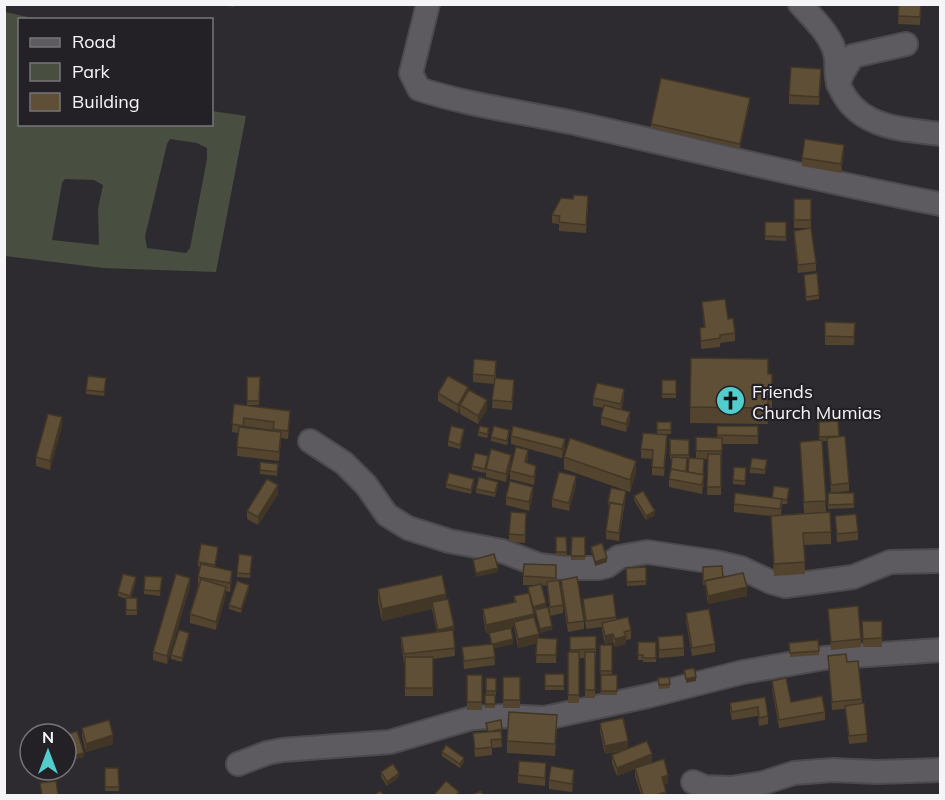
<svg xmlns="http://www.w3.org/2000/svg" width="945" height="800" font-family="Mulish,sans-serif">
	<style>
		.green { fill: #484f40; fill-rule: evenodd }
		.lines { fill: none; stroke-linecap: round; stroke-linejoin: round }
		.minor-casing { stroke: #4b4a4d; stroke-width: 26 }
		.minor { stroke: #5d5b60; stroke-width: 22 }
		.wall { fill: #52442f; fill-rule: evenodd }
		.shaded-wall { fill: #423726 }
		.building { fill: #5f4f37; stroke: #423726; stroke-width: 1.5 }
		.labels { text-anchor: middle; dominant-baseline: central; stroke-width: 4.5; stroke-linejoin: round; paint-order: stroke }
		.poi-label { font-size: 18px; fill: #f5f4f7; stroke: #232125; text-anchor: start }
	</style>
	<rect width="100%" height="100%" fill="#2d2b2f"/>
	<path class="green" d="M5,12l32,7 -17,1v104h192v-13l34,5 -30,156 -113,-4 -98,-12zM170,139l27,4 10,5v11l-17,89 -4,5 -39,-5 -2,-12 3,-12 19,-80zM65,179l29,1 9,5 -5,24 1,36 -47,-5 10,-57z"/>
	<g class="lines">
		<defs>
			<g id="minor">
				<path d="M428,4l-17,69 8,16c55,18 113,24 169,37 117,26 234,56 352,78"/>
				<path d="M800,4c14,15 33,33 36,53 1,9 -1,20 3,28 17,43 62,44 101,49"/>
				<polyline points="838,84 843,72 853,56 906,44"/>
				<polyline points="310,441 344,463 366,485 387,515 408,528 449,541 502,551 539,565 563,568 599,568 607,566 619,557 647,552 715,562 741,568 771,582 785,586 853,577 890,562 940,561"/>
				<polyline points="238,764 267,753 282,750 390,742 472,718 505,716 545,718 648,696 743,672 824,658 940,650"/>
				<polyline points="693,782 705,787 731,788 763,783 794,773 833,770 877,772 940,770"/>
			</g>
		</defs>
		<use href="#minor" class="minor-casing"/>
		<use href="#minor" class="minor"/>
	</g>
	<g class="wall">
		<polygon points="219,4 234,4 234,7"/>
		<polygon points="899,4 921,4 920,25 898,24"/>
		<polygon points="821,78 819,105 789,104 789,95"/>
		<polygon points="750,102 740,148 651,128 651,124"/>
		<polygon points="844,153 841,173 802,166 802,158"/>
		<rect x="794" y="199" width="17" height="29"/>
		<polygon points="588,204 586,233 559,231 559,224 552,223 552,215"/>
		<polygon points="765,222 786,222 786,241 765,240"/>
		<polygon points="794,231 816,263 816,271 798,273 794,239"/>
		<polygon points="804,279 819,295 819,299 806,301"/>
		<polygon points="702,302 728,319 735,333 735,341 720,343 720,347 701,349 700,328 704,327"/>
		<polygon points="825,322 855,323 854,345 825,345"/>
		<polygon points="691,358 772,374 772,413 768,413 768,424 690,423"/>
		<polygon points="496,369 496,378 514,388 512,410 492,408 494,384 473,382 473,374"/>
		<polygon points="247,377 260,377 259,405 247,405"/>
		<rect x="662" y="380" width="14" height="18"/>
		<polygon points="106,382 104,396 86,394 86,390"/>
		<polygon points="468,392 487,409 478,424 460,414 460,408 458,413 438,401 438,393"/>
		<polygon points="624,397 622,409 630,420 626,432 601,425 601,417 604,408 593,406 593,398"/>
		<path d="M234,404l56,15 -2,20 -7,-1 -2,23 -42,-5 1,-23 -6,-1zM244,426l29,4v1l-29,-3z"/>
		<rect x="657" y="422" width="14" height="12"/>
		<polygon points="819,422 839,437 849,483 849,491 831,493 827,441 822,441 826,512 831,532 831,544 804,545 805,574 774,576 771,516 734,512 734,504 772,498 789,492 787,504 782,504 781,515 804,513 800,442 819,440"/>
		<polygon points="62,425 50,470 36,466 36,457"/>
		<polygon points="717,426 758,426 758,444 722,444 721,495 707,495 708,459 704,459 703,475 704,483 702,494 669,487 669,479 672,459 670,459 670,439 689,440 689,459 687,459 687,472 688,472 696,458 696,437 717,438"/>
		<polygon points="478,432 489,432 487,438 478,436"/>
		<polygon points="464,433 460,449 448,446 448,441"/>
		<polygon points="509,434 507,445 491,441 491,437"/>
		<polygon points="511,436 565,447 562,458 511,444"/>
		<polygon points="667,443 664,476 652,475 652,459 641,458 641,449"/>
		<polygon points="564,457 636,473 630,492 564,469"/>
		<polygon points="528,458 527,463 536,474 534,485 510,479 510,471"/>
		<polygon points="488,460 511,463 506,482 486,477 486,470 485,473 472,470 472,466"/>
		<polygon points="260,462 278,468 277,476 260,474"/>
		<polygon points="767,464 765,474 750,473 750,468"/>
		<polygon points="746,473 745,485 733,484 733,480"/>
		<polygon points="474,483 471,494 446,488 446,484"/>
		<polygon points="576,485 569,511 552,507 552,499"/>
		<polygon points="498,486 495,497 476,493 476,489"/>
		<polygon points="828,493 854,493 854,508 828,509"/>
		<polygon points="278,494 258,525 247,519 247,511"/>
		<polygon points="533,495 529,511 506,505 506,497"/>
		<polygon points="626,495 619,541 606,539 606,531 609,507 608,502"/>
		<polygon points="634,496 655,515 646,520 634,500"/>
		<polygon points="835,516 858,532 858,540 837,542"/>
		<polygon points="526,521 525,543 509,542 509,534"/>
		<polygon points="556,537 566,537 567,556 556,556"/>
		<polygon points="572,537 585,537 585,560 571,560"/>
		<polygon points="591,547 607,562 595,566 591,551"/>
		<polygon points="218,551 215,567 232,579 230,592 226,591 226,595 216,630 190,623 190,614 198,585 198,577 200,567 198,566 198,562"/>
		<polygon points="252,560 250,578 237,577 237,573"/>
		<polygon points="556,565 556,581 563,605 563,613 550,616 547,586 542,585 546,608 533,611 528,591 528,587 535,585 523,585 523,576"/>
		<polygon points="646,567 646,585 627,586 626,568"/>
		<polygon points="703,567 723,577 747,596 708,604 705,585 703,585"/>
		<polygon points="162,577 160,596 144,594 144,590"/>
		<polygon points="561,580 584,621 584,629 568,632 561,588"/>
		<polygon points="136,581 131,598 137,598 137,615 126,615 126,599 118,596 118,592"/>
		<polygon points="190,586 167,664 153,660 153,652"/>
		<polygon points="249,589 241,613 229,609 229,605"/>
		<polygon points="378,589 446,599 454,634 455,656 433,659 433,696 405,696 405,662 404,662 401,645 401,637 437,632 432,609 382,621 378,601"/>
		<polygon points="514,596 534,617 539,639 557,639 556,663 536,663 537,643 518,648 514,627 486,633 483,617 483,609 514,602"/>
		<polygon points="583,599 616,617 616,620 631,630 631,639 626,640 626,644 615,647 613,642 605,644 602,631 602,627 586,629 583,607"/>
		<polygon points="828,609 861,639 861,647 831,650"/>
		<polygon points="686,613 715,644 715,652 692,656 686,621"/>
		<polygon points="862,621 882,621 882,647 863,647"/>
		<polygon points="489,633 513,644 494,648 495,665 464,669 462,647 491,644"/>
		<polygon points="596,636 596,658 595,658 595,698 585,698 585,658 579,658 579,703 568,703 568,652 570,652 570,637"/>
		<polygon points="189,637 182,662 171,659 171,655"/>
		<polygon points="658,637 684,648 684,656 659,658"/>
		<polygon points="638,642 656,642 656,662 643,662 643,660 638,660"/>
		<polygon points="789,643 819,651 819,655 790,657"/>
		<polygon points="600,645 612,645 612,675 617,675 617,695 601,695"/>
		<polygon points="828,656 847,662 862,699 862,704 867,734 867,742 849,744 845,709 832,710"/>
		<rect x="545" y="674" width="19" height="16"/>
		<rect x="467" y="675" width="15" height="35"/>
		<rect x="503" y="677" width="17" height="31"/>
		<polygon points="669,677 670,688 659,689 658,678"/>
		<rect x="486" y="678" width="10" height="17"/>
		<polygon points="772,681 791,702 825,712 825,720 779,728 772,689"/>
		<rect x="485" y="695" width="10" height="13"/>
		<polygon points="765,697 768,716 768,724 759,726 758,716 732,720 730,711 730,703"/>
		<polygon points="486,723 502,729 502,733 501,733 502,747 492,748 492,755 475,757 473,733 487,732"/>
		<polygon points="600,723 628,748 652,762 645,765 668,783 664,784 666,795 641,795 635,776 635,769 617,776 612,763 612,755 626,750 605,754 600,731"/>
		<polygon points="557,727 555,756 507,753 507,741"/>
		<polygon points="82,728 113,744 86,752 82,736"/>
		<polygon points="66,735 84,757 71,760 66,745"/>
		<polygon points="442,752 464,762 460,768 442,756"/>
		<polygon points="105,768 118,768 119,791 105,791"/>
		<polygon points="39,770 58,770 58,776 42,780"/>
		<polygon points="381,772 399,777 387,786 381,777"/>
		<polygon points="546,772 545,786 518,783 518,775"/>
		<polygon points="574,778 572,792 549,789 549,780"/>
	</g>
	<g class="shaded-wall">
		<polygon points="750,98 750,102 740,148 740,144"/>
		<polygon points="844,145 844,153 841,173 841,164"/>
		<polygon points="468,387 468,395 460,405 460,408 458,413 458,405"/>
		<polygon points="624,389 624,397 621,412 621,404"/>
		<polygon points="487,400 487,409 478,424 478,416"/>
		<polygon points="630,412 630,420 626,432 626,424"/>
		<polygon points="62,417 62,425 50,470 50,461"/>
		<polygon points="281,432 281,440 279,461 279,452"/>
		<polygon points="667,435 667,443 664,476 664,468"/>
		<polygon points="565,439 565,447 562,458 562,449"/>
		<polygon points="528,450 528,458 525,471 525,462"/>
		<polygon points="511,455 511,463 506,482 506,474"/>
		<polygon points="636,461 636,473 630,492 630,480"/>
		<polygon points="536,466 536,474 534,485 534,477"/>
		<polygon points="704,475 704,483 702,494 702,485"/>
		<polygon points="576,476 576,485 569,511 569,503"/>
		<polygon points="278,485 278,494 258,525 258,517"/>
		<polygon points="533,487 533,495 529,511 529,502"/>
		<polygon points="623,505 623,513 619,541 619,533"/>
		<polygon points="655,511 655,515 646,520 646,516"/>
		<polygon points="607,558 607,562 595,566 595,562"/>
		<polygon points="498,568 498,572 476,577 476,573"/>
		<polygon points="232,571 232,579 230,592 230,583"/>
		<polygon points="136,577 136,581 130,600 130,596"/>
		<polygon points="190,578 190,586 167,664 167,656"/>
		<polygon points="249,585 249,589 241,613 241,609"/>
		<polygon points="226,587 226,595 216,630 216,622"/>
		<polygon points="747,587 747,596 708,604 708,596"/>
		<polygon points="446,594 446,606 432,602 432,609 382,621 382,609"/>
		<polygon points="546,603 546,608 533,611 533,607"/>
		<polygon points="534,614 534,622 514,622 514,627 486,633 486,625"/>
		<polygon points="454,626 454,634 438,638 438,630"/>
		<polygon points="552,626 552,630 540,633 540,629"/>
		<polygon points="189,633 189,637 182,662 182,658"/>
		<polygon points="539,634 539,642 518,648 518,639"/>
		<polygon points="613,634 613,642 605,644 605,636"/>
		<polygon points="626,636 626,644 615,647 615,639"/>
		<polygon points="513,639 513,644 492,649 492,644"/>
		<polygon points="696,677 696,681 686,683 686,679"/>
		<polygon points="113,735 113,744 86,752 86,744"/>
		<polygon points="628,741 628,749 605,754 605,746"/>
		<polygon points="84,753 84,757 71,760 71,756"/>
		<polygon points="652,754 652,762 617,776 617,768"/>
		<polygon points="464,758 464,762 460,768 460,764"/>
		<polygon points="50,770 58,770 58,776 42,780 42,772"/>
		<polygon points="574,770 574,778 572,792 572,784"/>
		<polygon points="399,773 399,777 387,786 387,782"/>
		<polygon points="668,775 668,783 662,785 662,777"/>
		<polygon points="666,792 666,795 656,795"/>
	</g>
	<g class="building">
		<polygon points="899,4 921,4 920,17 898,16"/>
		<polygon points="791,67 821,69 819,97 789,95"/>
		<polygon points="661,78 750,98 740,144 651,124"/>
		<polygon points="805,139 844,145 841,164 802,158"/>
		<polygon points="574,195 588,196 586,225 559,222 560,216 552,215 561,198 573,199"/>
		<rect x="794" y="199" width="17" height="21"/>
		<polygon points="765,222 786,222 786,237 765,236"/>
		<polygon points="811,228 816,263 798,265 794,231"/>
		<polygon points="817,273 819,295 806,297 804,275"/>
		<polygon points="725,299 728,319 733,318 735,333 720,335 720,338 701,341 700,328 705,327 702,302"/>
		<polygon points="825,322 855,323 854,337 825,336"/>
		<polygon points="691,358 768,359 768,374 772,374 772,397 768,397 768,408 690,407"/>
		<polygon points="474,359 496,361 495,376 473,374"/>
		<polygon points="88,376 106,378 104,392 86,390"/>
		<polygon points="448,376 468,387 458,405 438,393"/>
		<polygon points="247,377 260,377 259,401 247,401"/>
		<polygon points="495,378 514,380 512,402 492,400"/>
		<rect x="662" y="380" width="14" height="14"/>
		<polygon points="597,383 624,389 621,404 593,398"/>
		<polygon points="469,390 487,400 478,416 460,405"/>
		<polygon points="234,404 290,411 288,431 273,429 274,422 244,418 243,426 232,424"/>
		<polygon points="604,405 630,412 626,424 601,417"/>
		<polygon points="48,414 62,417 50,461 36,457"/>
		<polygon points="838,421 839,436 819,437 819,422"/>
		<rect x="657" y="422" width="14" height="8"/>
		<polygon points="451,426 464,429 460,445 448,441"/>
		<polygon points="480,426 489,428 487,434 478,432"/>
		<polygon points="494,426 509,430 507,441 491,437"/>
		<polygon points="513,426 565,439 562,449 511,436"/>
		<polygon points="717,426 758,426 758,436 717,435"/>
		<polygon points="239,427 281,432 279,452 237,447"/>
		<polygon points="643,433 667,435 664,468 652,467 653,450 641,449"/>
		<polygon points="845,436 849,483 831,485 827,438"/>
		<polygon points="696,437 722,438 722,451 696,451"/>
		<polygon points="570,438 636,461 630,480 564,457"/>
		<polygon points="670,439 689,440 689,455 670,455"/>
		<polygon points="822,440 826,501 804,502 800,442"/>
		<polygon points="516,447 528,450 525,462 536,466 534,477 510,471"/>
		<polygon points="491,449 511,455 506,474 486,469"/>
		<polygon points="475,453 488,456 485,469 472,466"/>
		<polygon points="708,454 721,454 721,487 707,487"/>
		<polygon points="672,457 687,458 686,472 671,469"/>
		<polygon points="689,458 704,459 703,475 688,472"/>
		<polygon points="752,458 767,460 765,470 750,468"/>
		<polygon points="260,462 278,464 277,472 260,470"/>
		<polygon points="734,467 746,468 745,481 733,480"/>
		<polygon points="671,469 704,475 702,485 669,479"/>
		<polygon points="559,472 576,476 569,503 552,499"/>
		<polygon points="449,473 474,479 471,490 446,484"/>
		<polygon points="479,477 498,482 495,493 476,489"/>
		<polygon points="267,479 278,485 258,517 247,511"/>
		<polygon points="510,481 533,487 529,502 506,497"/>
		<polygon points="774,486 789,488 787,500 772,498"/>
		<polygon points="611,488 626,491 623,505 608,502"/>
		<polygon points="643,491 655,511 646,516 634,496"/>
		<polygon points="735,493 782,499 780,509 734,504"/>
		<polygon points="828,493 854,493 854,504 828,505"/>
		<polygon points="610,503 623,505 619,533 606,531"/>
		<polygon points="511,512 526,513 525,535 509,534"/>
		<polygon points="830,512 831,532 803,533 805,562 774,564 771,516"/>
		<polygon points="856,514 858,532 837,534 835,516"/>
		<polygon points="556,537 566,537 567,552 556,552"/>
		<polygon points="572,537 585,537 585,556 571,556"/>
		<polygon points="602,543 607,558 595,562 591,547"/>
		<polygon points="201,544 218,547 215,565 198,562"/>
		<polygon points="239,554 252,556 250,574 237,573"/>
		<polygon points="494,554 498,568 476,573 473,560"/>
		<polygon points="201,564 232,571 230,583 198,577"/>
		<polygon points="524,564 556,565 556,578 523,576"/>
		<polygon points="722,566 723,577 703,581 703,567"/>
		<polygon points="646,567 646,581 627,582 626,568"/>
		<polygon points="743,573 747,587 708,596 705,581"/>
		<polygon points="123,574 136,577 130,596 118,592"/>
		<polygon points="176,574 190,578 167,656 153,652"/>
		<polygon points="442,575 446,594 382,609 378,589"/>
		<polygon points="145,576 162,577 160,591 144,590"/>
		<polygon points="577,577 584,621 568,623 561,580"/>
		<polygon points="201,579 226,587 216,622 190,614"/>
		<polygon points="559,580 563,605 550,607 547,582"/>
		<polygon points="237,581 249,585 241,609 229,605"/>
		<polygon points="541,584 546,603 533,607 528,587"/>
		<polygon points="529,593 534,614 486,625 483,609 516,602 514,596"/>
		<polygon points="613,594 616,617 586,621 583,599"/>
		<rect x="126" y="598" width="11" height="12"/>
		<polygon points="448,599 454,626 438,630 432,602"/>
		<polygon points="858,606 861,639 831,642 828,609"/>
		<polygon points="548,607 552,626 540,629 535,610"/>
		<polygon points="709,609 715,644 692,648 686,613"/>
		<polygon points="534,617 539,634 518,639 514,622"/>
		<polygon points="628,617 631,630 624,632 626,636 615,639 613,634 605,636 602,623"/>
		<polygon points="862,621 882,621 882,638 863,639"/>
		<polygon points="511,628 513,639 493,644 492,644 489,633"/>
		<polygon points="179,630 189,633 182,658 171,655"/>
		<polygon points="453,630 455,648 404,654 401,637"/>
		<polygon points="683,635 684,648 659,650 658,637"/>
		<polygon points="596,636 596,649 570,650 570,637"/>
		<polygon points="537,638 557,639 556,655 536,655"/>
		<polygon points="818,640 819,651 790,653 789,643"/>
		<polygon points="638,642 656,642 656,658 643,658 643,655 638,655"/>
		<polygon points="493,644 495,657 464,661 462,647"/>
		<rect x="600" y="645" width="12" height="26"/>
		<rect x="568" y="652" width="11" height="43"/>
		<rect x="585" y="652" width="10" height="38"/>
		<polygon points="846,654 847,662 858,661 862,699 832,702 828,656"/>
		<rect x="405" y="657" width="28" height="31"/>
		<polygon points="694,668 696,677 686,679 684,670"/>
		<rect x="545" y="674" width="19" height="12"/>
		<rect x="467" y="675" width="15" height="27"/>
		<rect x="601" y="675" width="16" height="16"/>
		<rect x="503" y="677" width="17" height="23"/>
		<polygon points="669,677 670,684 659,685 658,678"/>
		<rect x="486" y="678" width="10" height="13"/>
		<polygon points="786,678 791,702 822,696 825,712 779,720 772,681"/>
		<rect x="485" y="695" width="10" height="9"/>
		<polygon points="765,697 768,716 759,718 758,707 732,712 730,703"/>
		<polygon points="864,703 867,734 849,736 845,706"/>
		<polygon points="509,712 557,715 555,744 507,741"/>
		<polygon points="623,718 628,741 605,746 600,723"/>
		<polygon points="109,720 113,735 86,744 82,728"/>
		<polygon points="501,720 502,729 488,732 486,723"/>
		<polygon points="77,731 84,753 71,756 66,740 66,735"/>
		<polygon points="501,731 502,739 491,740 492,747 475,749 473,733"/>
		<polygon points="647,741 652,754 617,768 612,755"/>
		<polygon points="446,745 464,758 460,764 442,752"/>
		<polygon points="664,759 668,775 662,777 666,792 656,795 643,795 635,768"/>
		<polygon points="519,761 546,763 545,778 518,775"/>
		<polygon points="393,764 399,773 387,782 381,772"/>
		<polygon points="551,766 574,770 572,784 549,780"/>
		<polygon points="105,768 118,768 119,787 105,787"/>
		<polygon points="56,781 58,795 42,795 40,783"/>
		<polygon points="446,781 459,792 456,795 434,795"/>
		<polygon points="380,791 384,795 375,795"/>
		<polygon points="481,791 483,795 472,795"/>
		<polygon points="118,794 118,795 106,795"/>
	</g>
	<defs>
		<symbol id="church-disc" viewBox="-11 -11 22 22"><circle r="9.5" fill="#52cdcc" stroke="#232125"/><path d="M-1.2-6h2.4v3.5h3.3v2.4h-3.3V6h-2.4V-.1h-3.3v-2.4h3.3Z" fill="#111"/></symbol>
	</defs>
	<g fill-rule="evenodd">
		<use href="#church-disc" x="714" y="384" width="33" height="33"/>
	</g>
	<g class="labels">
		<g class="poi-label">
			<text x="752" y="391">Friends<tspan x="752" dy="21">Church Mumias</tspan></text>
		</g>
	</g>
	<rect width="945" height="800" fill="none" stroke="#f5f4f7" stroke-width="12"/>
	<rect x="18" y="18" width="195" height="108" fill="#232125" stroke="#777579" stroke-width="1.5"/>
	<rect x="30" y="38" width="30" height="9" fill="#5d5b60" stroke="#777579" stroke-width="1.5"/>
	<text x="72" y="48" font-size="18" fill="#f5f4f7">Road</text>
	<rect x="30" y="63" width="30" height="18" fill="#484f40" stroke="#777579" stroke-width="1.5"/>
	<text x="72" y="78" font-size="18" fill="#f5f4f7">Park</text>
	<rect x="30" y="93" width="30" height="18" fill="#5f4f37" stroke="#777579" stroke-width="1.5"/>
	<text x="72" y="108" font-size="18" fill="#f5f4f7">Building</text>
	<g transform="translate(48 752)"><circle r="28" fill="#232125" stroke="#777579" stroke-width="1.5"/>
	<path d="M0-4.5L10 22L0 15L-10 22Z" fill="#52cdcc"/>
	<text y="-9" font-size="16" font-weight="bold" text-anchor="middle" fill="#f5f4f7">N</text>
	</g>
</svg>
